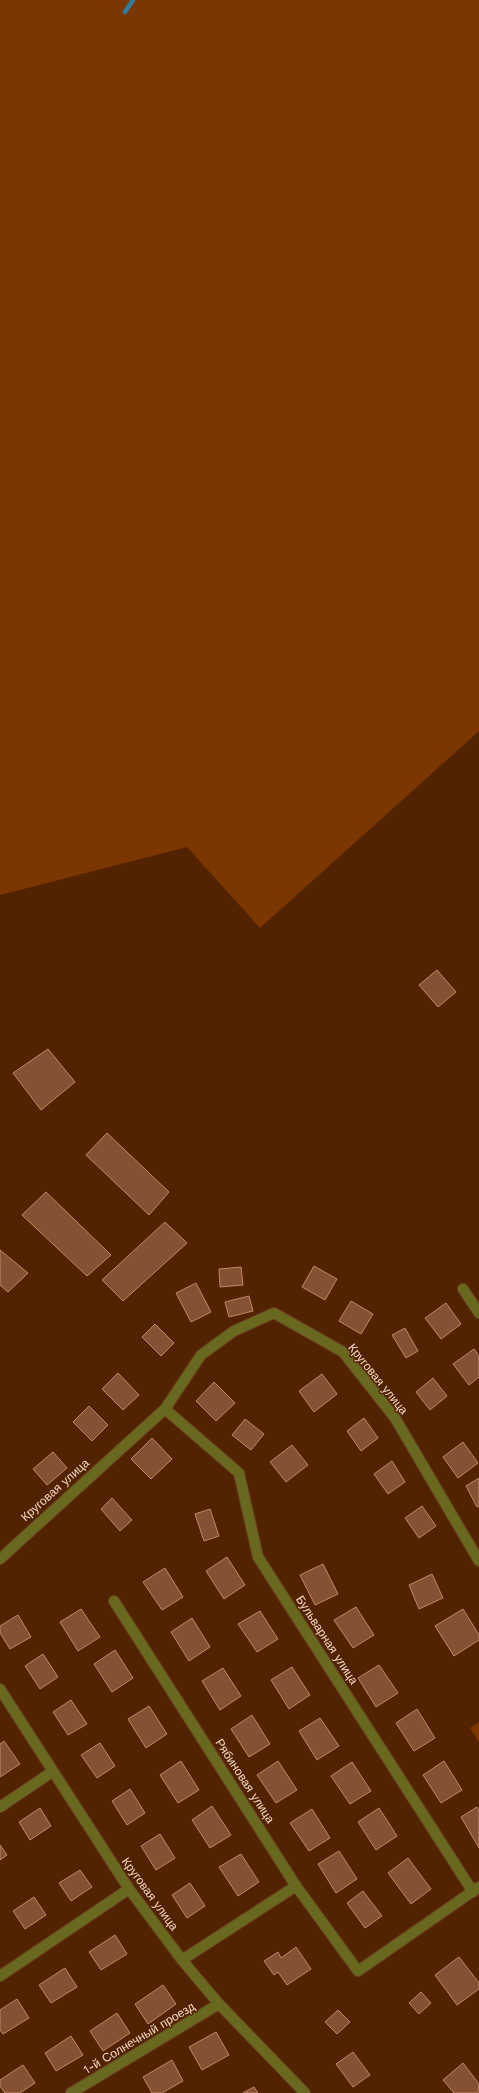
<svg xmlns="http://www.w3.org/2000/svg" width="479" height="2093" font-family="'Work Sans',sans-serif">
	<style>
		.green { fill: #7c3700 }
		.lines { fill: none; stroke-linecap: round; stroke-linejoin: round }
		.stream { stroke: #2f7ea1; stroke-width: 4.5 }
		.building { fill: #855133; stroke: #c08868 }
		.street-casing { stroke: #6c4020; stroke-width: 12 }
		.street { stroke: #68691e; stroke-width: 10 }
		.labels { text-anchor: middle; dominant-baseline: central; stroke-width: 3; stroke-linejoin: round; paint-order: stroke }
		.street-label { font-size: 12px; fill: #f5d6c5; stroke: #522301 }
	</style>
	<rect width="100%" height="100%" fill="#522301"/>
	<g class="green">
		<polygon points="0,0 479,0 479,731 260,928 187,847 0,895"/>
		<polygon points="479,1722 479,1742 470,1728"/>
	</g>
	<g class="lines">
		<polyline class="stream" points="125,12 133,0"/>
	</g>
	<g class="building">
		<polygon points="437,970 456,992 438,1007 419,985"/>
		<polygon points="48,1049 75,1082 41,1110 13,1073"/>
		<polygon points="107,1133 169,1192 149,1215 86,1155"/>
		<polygon points="46,1192 111,1255 87,1276 22,1215"/>
		<polygon points="165,1222 187,1243 123,1301 102,1280"/>
		<polygon points="0,1250 28,1273 8,1292 0,1285"/>
		<polygon points="314,1266 337,1279 325,1300 302,1287"/>
		<polygon points="241,1267 243,1285 220,1287 219,1269"/>
		<polygon points="196,1283 211,1312 191,1322 176,1293"/>
		<polygon points="249,1296 253,1311 229,1317 225,1302"/>
		<polygon points="351,1301 373,1314 361,1334 339,1321"/>
		<polygon points="446,1303 461,1324 441,1339 425,1318"/>
		<polygon points="155,1324 174,1343 161,1356 142,1337"/>
		<polygon points="405,1328 418,1351 406,1358 392,1335"/>
		<polygon points="474,1349 479,1356 479,1377 469,1385 453,1364"/>
		<polygon points="118,1373 139,1395 123,1410 102,1389"/>
		<polygon points="322,1374 337,1394 314,1412 299,1391"/>
		<polygon points="433,1378 447,1396 430,1410 416,1392"/>
		<polygon points="214,1382 235,1403 216,1421 196,1401"/>
		<polygon points="89,1406 108,1425 92,1441 73,1422"/>
		<polygon points="364,1418 378,1438 361,1451 347,1431"/>
		<polygon points="245,1419 264,1434 251,1450 232,1435"/>
		<polygon points="152,1438 172,1459 151,1479 131,1459"/>
		<polygon points="463,1442 478,1463 458,1478 443,1457"/>
		<polygon points="292,1445 308,1465 286,1482 270,1462"/>
		<polygon points="53,1452 67,1468 47,1485 33,1469"/>
		<polygon points="392,1461 405,1482 388,1494 374,1474"/>
		<polygon points="479,1478 479,1506 477,1507 466,1486"/>
		<polygon points="112,1498 132,1520 120,1531 101,1509"/>
		<polygon points="422,1506 436,1526 419,1538 405,1518"/>
		<polygon points="210,1509 219,1536 204,1541 195,1514"/>
		<polygon points="227,1557 245,1585 224,1599 206,1571"/>
		<polygon points="323,1564 338,1594 315,1605 300,1575"/>
		<polygon points="165,1568 183,1597 162,1610 143,1582"/>
		<polygon points="432,1574 443,1598 419,1609 409,1585"/>
		<polygon points="356,1607 374,1635 353,1648 334,1620"/>
		<polygon points="81,1609 100,1637 78,1651 60,1622"/>
		<polygon points="463,1609 479,1635 479,1640 454,1656 435,1626"/>
		<polygon points="260,1611 278,1639 257,1652 238,1624"/>
		<polygon points="18,1615 31,1637 10,1649 0,1633 0,1626"/>
		<polygon points="192,1618 210,1647 189,1661 171,1632"/>
		<polygon points="115,1650 133,1678 112,1692 94,1664"/>
		<polygon points="43,1654 58,1677 40,1689 25,1666"/>
		<polygon points="379,1665 398,1693 376,1707 358,1678"/>
		<polygon points="292,1667 310,1695 289,1709 271,1680"/>
		<polygon points="223,1668 241,1696 220,1710 202,1681"/>
		<polygon points="71,1700 87,1724 68,1735 53,1712"/>
		<polygon points="149,1706 167,1734 146,1748 128,1719"/>
		<polygon points="417,1709 435,1738 414,1751 396,1723"/>
		<polygon points="252,1715 270,1744 249,1757 231,1729"/>
		<polygon points="320,1718 339,1746 317,1760 299,1731"/>
		<polygon points="4,1741 20,1764 0,1777 0,1744"/>
		<polygon points="100,1743 115,1766 97,1778 81,1755"/>
		<polygon points="181,1761 199,1790 178,1803 160,1775"/>
		<polygon points="278,1761 297,1790 276,1803 257,1775"/>
		<polygon points="444,1761 462,1790 441,1803 423,1775"/>
		<polygon points="352,1762 371,1791 350,1804 331,1776"/>
		<polygon points="130,1789 145,1813 127,1825 112,1801"/>
		<polygon points="212,1806 231,1835 210,1848 192,1820"/>
		<polygon points="477,1807 479,1810 479,1848 461,1817"/>
		<polygon points="40,1808 51,1826 30,1840 19,1822"/>
		<polygon points="379,1808 397,1836 376,1850 358,1822"/>
		<polygon points="312,1809 330,1838 309,1851 290,1823"/>
		<polygon points="160,1834 175,1858 156,1870 141,1846"/>
		<polygon points="0,1845 7,1855 0,1860"/>
		<polygon points="339,1851 357,1879 336,1893 318,1864"/>
		<polygon points="241,1854 259,1882 238,1896 219,1867"/>
		<polygon points="408,1858 431,1889 411,1904 388,1873"/>
		<polygon points="80,1870 92,1887 71,1901 59,1883"/>
		<polygon points="190,1883 205,1906 187,1918 172,1895"/>
		<polygon points="363,1891 382,1916 365,1928 347,1903"/>
		<polygon points="34,1897 46,1915 25,1929 13,1911"/>
		<polygon points="115,1935 127,1954 101,1970 89,1952"/>
		<polygon points="296,1947 311,1969 287,1985 278,1972 274,1975 264,1961 278,1952 281,1958"/>
		<polygon points="459,1957 479,1983 479,1989 457,2005 435,1975"/>
		<polygon points="65,1968 77,1987 51,2003 39,1985"/>
		<polygon points="163,1985 176,2004 148,2024 135,2004"/>
		<polygon points="421,1992 431,2003 419,2014 409,2003"/>
		<polygon points="17,1999 29,2018 3,2034 0,2030 0,2010"/>
		<polygon points="338,2010 350,2022 337,2034 325,2022"/>
		<polygon points="117,2013 130,2033 103,2051 90,2031"/>
		<polygon points="216,2032 229,2055 202,2070 189,2047"/>
		<polygon points="71,2036 83,2055 56,2071 45,2053"/>
		<polygon points="353,2052 370,2075 353,2087 336,2064"/>
		<polygon points="172,2060 183,2081 162,2093 152,2093 143,2077"/>
		<polygon points="463,2063 479,2084 478,2093 454,2093 443,2080"/>
		<polygon points="23,2065 35,2083 20,2093 5,2093 0,2086 0,2080"/>
		<polygon points="254,2087 258,2093 243,2093"/>
	</g>
	<g class="lines">
		<defs>
			<g id="street">
				<polyline points="463,1289 479,1313"/>
				<polyline points="165,1409 239,1473 258,1557 473,1892"/>
				<polyline points="0,1559 165,1409 201,1355 234,1331 274,1313 343,1352 395,1418 479,1561"/>
				<polyline points="114,1601 296,1886 358,1971 479,1887"/>
				<polyline points="0,1689 129,1889 182,1960 219,2004 305,2093"/>
				<polyline points="0,1807 52,1772"/>
				<polyline points="182,1960 296,1886"/>
				<polyline points="0,1976 129,1889"/>
				<polyline points="71,2093 219,2004"/>
			</g>
		</defs>
		<use href="#street" class="street-casing"/>
		<use href="#street" class="street"/>
	</g>
	<g class="labels">
		<g class="street-label">
			<text transform="translate(378 1379) rotate(51)">Круговая улица</text>
			<text transform="translate(55 1490) rotate(-42)">Круговая улица</text>
			<text transform="translate(327 1640) rotate(57)">Бульварная улица</text>
			<text transform="translate(245 1781) rotate(57)">Рябиновая улица</text>
			<text transform="translate(150 1894) rotate(54)">Круговая улица</text>
			<text transform="translate(139 2038) rotate(-31)">1-й Солнечный проезд</text>
		</g>
	</g>
</svg>
